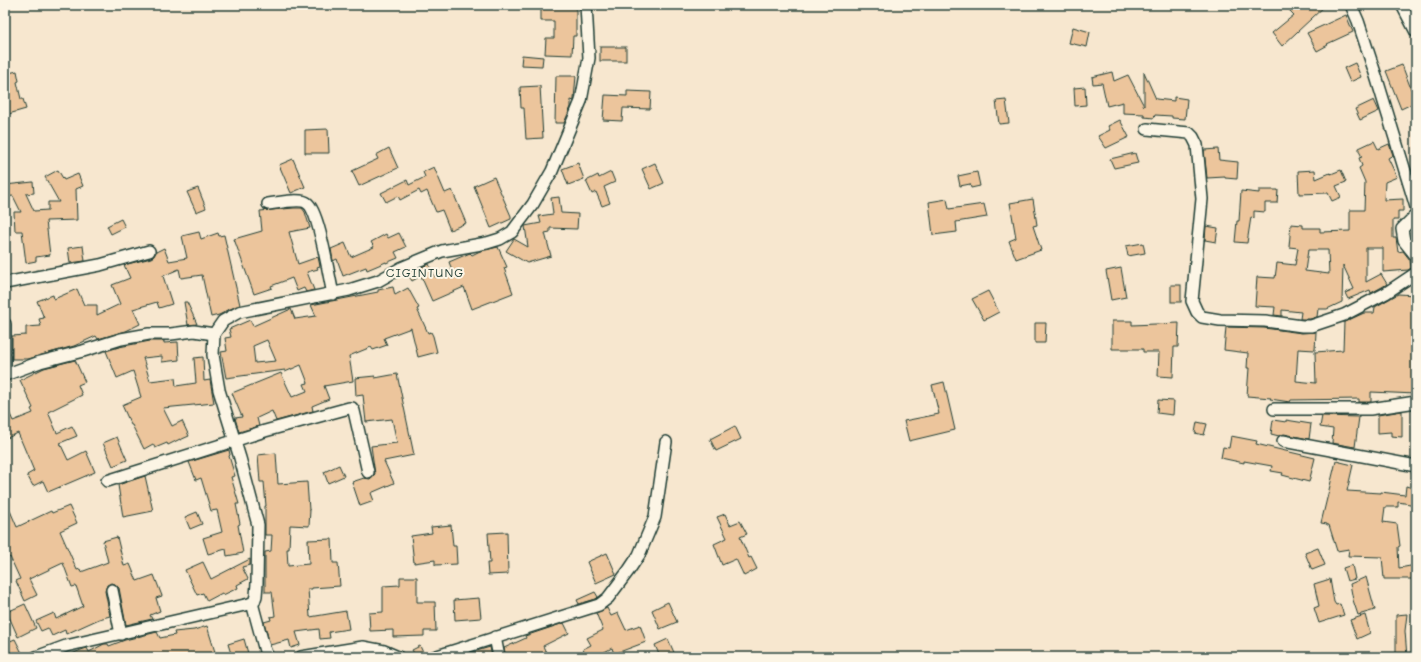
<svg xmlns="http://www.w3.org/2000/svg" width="1421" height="662" font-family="Mali,sans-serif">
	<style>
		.building { fill: #ecc59c; stroke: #1f3d34; fill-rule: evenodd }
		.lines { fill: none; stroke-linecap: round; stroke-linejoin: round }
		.minor-casing { stroke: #1f3d34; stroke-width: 14 }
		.minor { stroke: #fcf5e5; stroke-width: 11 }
		.labels { text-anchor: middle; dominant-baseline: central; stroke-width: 4; stroke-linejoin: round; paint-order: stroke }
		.quarter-label { font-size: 12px; letter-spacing: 1px; fill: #1f3d34; stroke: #fcf5e5 }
	</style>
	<rect width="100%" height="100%" fill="#f7e7cf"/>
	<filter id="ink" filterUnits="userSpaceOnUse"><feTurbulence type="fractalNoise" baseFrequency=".025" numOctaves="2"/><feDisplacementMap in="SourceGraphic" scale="8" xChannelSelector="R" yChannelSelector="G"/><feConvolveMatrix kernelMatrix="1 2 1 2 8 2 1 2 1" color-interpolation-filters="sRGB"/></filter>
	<g filter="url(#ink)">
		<g class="building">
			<polygon points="541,5 576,5 576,36 573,36 572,55 545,54 546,38 554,38 554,21 541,21"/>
			<polygon points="1284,5 1326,5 1282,46 1272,33 1294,15"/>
			<polygon points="1346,15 1353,32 1327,44 1328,45 1317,51 1307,33"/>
			<polygon points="1073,27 1090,32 1087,47 1069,43"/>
			<rect x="600" y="47" width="26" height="14"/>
			<polygon points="522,55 543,57 542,66 521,65"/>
			<polygon points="1355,63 1361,77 1350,82 1344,68"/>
			<polygon points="1402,65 1416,102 1401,109 1386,71"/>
			<polygon points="17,71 19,81 17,82 21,99 23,99 26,109 5,115 5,89 7,89 5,74"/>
			<polygon points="1112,72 1114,81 1128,75 1144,106 1144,72 1156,99 1174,101 1174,97 1187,99 1185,119 1172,118 1172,116 1155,115 1154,118 1144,117 1144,114 1123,113 1123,102 1107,106 1102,83 1093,84 1092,77"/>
			<polygon points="556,76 576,76 574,99 574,101 571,100 571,107 564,123 555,123"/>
			<polygon points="540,86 543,138 526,139 524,108 521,108 520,87"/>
			<polygon points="1085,87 1086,105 1075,106 1074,88"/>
			<polygon points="627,91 651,92 650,109 623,108 622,121 603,120 605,95 627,96"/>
			<polygon points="1006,100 1009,123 999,124 996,101"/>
			<polygon points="1374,100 1379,111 1360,120 1355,109"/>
			<polygon points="1120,120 1129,137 1106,148 1098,136 1110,130 1108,126"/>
			<polygon points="328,129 329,153 305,153 305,130"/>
			<path d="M1374,141l4,8 11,-5 4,11 -5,3 9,19 -12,5 -1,18 19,-1v12h-5v9h-5v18h3l2,14 5,-1 7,9 1,8 -3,2 -25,2v-24h-17v34l15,-8 6,10 -5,3 -11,6 -1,-3 -22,9 -3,-6 9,-4 -11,-24 -1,37 -15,7h-9l-1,8 -7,2h-10l1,-7 -19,-2v6l-8,-1 1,-8 -20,-1 2,-29 18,1 2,-15 18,2 3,-17 -9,-1 2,-23 12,1v3h17v4l30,-1v-21h14l1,-28 -6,-14 3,-2 -3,-8 3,-1 -3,-6v-3zM1308,250h20l1,24 -24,-3z"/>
			<polygon points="389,148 398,168 359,186 352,171 378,159 376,155"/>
			<polygon points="1218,149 1219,160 1238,162 1237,179 1225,178 1225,177 1207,178 1204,150"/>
			<polygon points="1135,153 1138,163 1114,168 1110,159"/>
			<polygon points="293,159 305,187 291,193 279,165"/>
			<polygon points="578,163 584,179 568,185 562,169"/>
			<polygon points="655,163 664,183 651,189 642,169"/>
			<polygon points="434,167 445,193 452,190 466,223 450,230 442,210 436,212 427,191 421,194 419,190 400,200 398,196 386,202 381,193 407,180 409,185 425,177 423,172"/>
			<polygon points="58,170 64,180 78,174 83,186 76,189 77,220 46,221 50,255 36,257 36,261 26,263 22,231 15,231 14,212 21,212 13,196 5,197 5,185 33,182 34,193 26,194 34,211 48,210 48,202 59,202 45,177"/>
			<polygon points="1315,170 1316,179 1330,173 1331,174 1341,170 1346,182 1336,186 1341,197 1332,201 1328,193 1299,194 1298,171"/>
			<polygon points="611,172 615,182 604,187 610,203 602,206 596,192 592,194 586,181 598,175 599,178"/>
			<polygon points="977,172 980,186 971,188 970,184 960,186 958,176"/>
			<polygon points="494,177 511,216 511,219 491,228 474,186"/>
			<polygon points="198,188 206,208 196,212 187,192"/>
			<polygon points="1259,190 1278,190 1277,203 1265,203 1265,212 1254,211 1254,218 1251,217 1247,243 1235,242 1237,221 1239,221 1241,191 1259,193"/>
			<polygon points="559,197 561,213 578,214 577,229 550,228 550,232 545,233 551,256 527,263 506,251 514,239 528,247 525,226 541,223 539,216 553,214 551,198"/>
			<polygon points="947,199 949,209 984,204 987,217 956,222 957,232 933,235 929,202"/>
			<polygon points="1033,199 1037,225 1033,226 1041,250 1016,259 1009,241 1016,238 1010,203"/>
			<polygon points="294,208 302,208 305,212 310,228 289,232 298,264 318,257 320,266 317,267 318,269 307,272 314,290 306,292 304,288 297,291 292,278 271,286 272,288 254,294 234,239 262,231 260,211"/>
			<polygon points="121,219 125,227 111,234 107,226"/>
			<polygon points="1206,226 1218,228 1216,242 1205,240"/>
			<polygon points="199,232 201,239 218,233 219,236 224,235 240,305 225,311 225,312 219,315 211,317 202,275 181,278 179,269 163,276 172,304 159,308 157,302 133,309 140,324 126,331 98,339 96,336 74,346 28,359 12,359 12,336 26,335 26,327 41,326 39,319 44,318 37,301 53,295 54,299 77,289 84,305 97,305 97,315 120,304 112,285 130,278 124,265 151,258 154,256 156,252 164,248 169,261 187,258 182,236"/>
			<polygon points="399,233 406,247 395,252 398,258 386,263 386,262 367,270 366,267 343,276 337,259 333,261 331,249 345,243 351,257 374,247 371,242 386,234 388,238"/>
			<polygon points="1143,243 1145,253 1128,256 1126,246"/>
			<polygon points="83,246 85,261 70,263 68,248"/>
			<polygon points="498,247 507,267 504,268 513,293 472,309 464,287 432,301 421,276 412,281 407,273 429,264 435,277 452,270 449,262 470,253 472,255 480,251"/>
			<polygon points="1121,268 1126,297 1111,300 1106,271"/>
			<rect x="1171" y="285" width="10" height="17"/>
			<path d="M393,287l2,8 13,-7 11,20 -2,1 11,24 3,-1 2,4 4,16 -19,5 -7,-29 -27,10 3,7 -14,5 -2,-3 -22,9 4,25 -29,5 5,13 -17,7 1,5 -37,10 -4,-10 -15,7 2,8 -20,6 -4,-14 7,-1 -10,-24 49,-20 11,24 15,-6 -3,-7 4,-1 -7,-18 -16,7v-2l-59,8 -5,-26 6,-1 -2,-13 6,-1 -2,-8 21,-9 3,6 38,-17 4,10 21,-3 -5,-11 67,-13v-2zM267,340l9,21 -21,2 -2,-17z"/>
			<polygon points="988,291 999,312 984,320 972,299"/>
			<polygon points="1398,294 1416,295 1416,394 1371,392 1371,402 1359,402 1359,399 1291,400 1290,402 1270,399 1271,398 1247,396 1249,368 1247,368 1248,353 1224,350 1226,327 1264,328 1302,333 1316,332 1315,350 1298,349 1296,381 1316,383 1315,352 1343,350 1344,322 1364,313 1374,313 1375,307"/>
			<polygon points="184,302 187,302 197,324 188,325"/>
			<polygon points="1112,321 1132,321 1132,325 1179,323 1178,347 1174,347 1173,377 1158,376 1159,352 1143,352 1143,349 1112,349"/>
			<polygon points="1035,323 1046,323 1045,343 1035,343"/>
			<polygon points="150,341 164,341 164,343 178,342 179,360 162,362 162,356 143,358 150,381 175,378 176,386 196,383 194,358 203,357 204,381 210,380 214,403 163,408 172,426 182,421 189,436 180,440 180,439 168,445 167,443 155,448 153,444 144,449 132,425 131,425 122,405 141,397 133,371 117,378 106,351 119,347"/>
			<polygon points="75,360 85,382 78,385 82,395 48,412 57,433 72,426 77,436 60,443 68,460 86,451 95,472 48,492 43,481 33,486 27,475 34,471 18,433 5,439 5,403 13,421 33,413 31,409 33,408 20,380 44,368"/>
			<polygon points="397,374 414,455 384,461 394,483 371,493 374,501 360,506 352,482 364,478 370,479 375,474 371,446 397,443 392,419 366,422 363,395 356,396 355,378 375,376 375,378"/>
			<polygon points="944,382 955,430 909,441 904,421 939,414 932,385"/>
			<polygon points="1158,400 1174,401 1173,415 1157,413"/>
			<polygon points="1402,411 1402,437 1391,436 1391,432 1378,433 1378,415"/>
			<polygon points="1322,416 1359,417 1355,447 1332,443 1333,429 1320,427"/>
			<polygon points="1273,420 1286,422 1286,420 1311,424 1309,439 1284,434 1279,436 1271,434"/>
			<polygon points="1197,422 1207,424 1204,435 1195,433"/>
			<polygon points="735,426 741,439 716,451 710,439"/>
			<polygon points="1231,436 1257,441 1256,444 1315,458 1309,482 1282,475 1283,473 1271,471 1272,466 1244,461 1244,463 1221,458 1223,447 1229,448"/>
			<polygon points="117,437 127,460 113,466 103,443"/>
			<polygon points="229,450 230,455 229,456 235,476 231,477 239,504 236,504 240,524 238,525 243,553 227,556 226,549 208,554 203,538 222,532 217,510 211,511 201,478 196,480 189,462"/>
			<polygon points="276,453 278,484 307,482 309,510 310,510 309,526 290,525 289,549 287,549 288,566 309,564 308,540 332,539 333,563 338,563 340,586 312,588 312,589 308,589 310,617 346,611 349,629 329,632 330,638 320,639 319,629 296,632 300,645 291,648 289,640 270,645 264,622 271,620 270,617 275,616 272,592 265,592 265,552 271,551 272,535 265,535 265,506 266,506 264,482 260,482 258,455"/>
			<polygon points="1336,461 1353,465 1347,491 1381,493 1381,492 1405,495 1406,486 1416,489 1416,505 1398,502 1398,507 1385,507 1383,522 1397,524 1400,546 1398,547 1399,568 1416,565 1416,579 1384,579 1382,557 1348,556 1349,549 1337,551 1329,525 1327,525 1327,524 1321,523"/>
			<polygon points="339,465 344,476 328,483 324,472"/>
			<polygon points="145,476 153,511 123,517 118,485"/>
			<polygon points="5,499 17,527 51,511 52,513 69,506 77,523 60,531 77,570 80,569 81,572 108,562 103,541 117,537 124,566 130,564 137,581 154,575 162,596 156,598 160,611 150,615 152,619 126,625 119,588 115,584 111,583 107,585 105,591 110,616 99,619 66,634 65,630 52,636 48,628 41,631 36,621 54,613 56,619 83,606 76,586 72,587 63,563 29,579 37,595 25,601 16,581 20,579 10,557 7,559 5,554"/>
			<polygon points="197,512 202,524 190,529 185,517"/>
			<polygon points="725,514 730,525 740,521 747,534 740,537 749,558 751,557 757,569 744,576 736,559 722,565 714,544 727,538 717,517"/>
			<polygon points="451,525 453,546 456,546 457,564 435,565 435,560 414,563 411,536 432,533 431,527"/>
			<polygon points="507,532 508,574 488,575 487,563 490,563 488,533"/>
			<polygon points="1318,548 1325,565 1312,570 1305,553"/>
			<polygon points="607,553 616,574 596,583 587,562"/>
			<polygon points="250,559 250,565 242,567 248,579 237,585 238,588 223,595 222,593 207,601 203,593 197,595 185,570 203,562 211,579"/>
			<polygon points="1352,565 1355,579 1347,581 1343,568"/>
			<polygon points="400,577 417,577 417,602 435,602 436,631 424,631 424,636 393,637 393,630 370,631 369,613 383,612 383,586 400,585"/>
			<polygon points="1366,577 1375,610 1358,615 1353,600 1350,584"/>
			<polygon points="1330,579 1334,602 1336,605 1340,604 1344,615 1319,623 1314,608 1319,606 1314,584"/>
			<polygon points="595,592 598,597 596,599 579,604 577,600"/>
			<polygon points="479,598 481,618 455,620 454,600"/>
			<polygon points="668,602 677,622 660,629 652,610"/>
			<polygon points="25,604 36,628 18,637 7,612"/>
			<polygon points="607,608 611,616 618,613 626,630 640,625 646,642 614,654 612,648 595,657 586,657 583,649 591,645 587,638 603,630 596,613"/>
			<polygon points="1407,614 1405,631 1407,657 1396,657 1396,615"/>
			<polygon points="1365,615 1370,633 1357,639 1350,620"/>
			<polygon points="564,623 569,633 543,646 548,657 506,657 504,648 526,638 525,636"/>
			<polygon points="207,626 215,652 199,657 65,657 81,650 87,648 89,652 104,644 108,644 109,646 125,640 157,632 160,638 175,635 174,632 194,630"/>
			<polygon points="15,639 24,657 5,657 5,643"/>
			<polygon points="244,639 249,657 232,657 228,644"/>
			<polygon points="668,639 676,657 660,657 655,645"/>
			<polygon points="420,646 425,657 416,657 412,650"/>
			<polygon points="490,647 492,657 460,657 460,656"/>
		</g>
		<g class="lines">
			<defs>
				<g id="minor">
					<polyline points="1351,5 1358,21 1376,76 1416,207"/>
					<polyline points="1402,5 1416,32"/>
					<polyline points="1147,129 1189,133 1193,137 1197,145 1202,199 1192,301 1197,312 1202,317 1220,320 1265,321 1302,326 1311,326 1344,315 1386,293 1416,273"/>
					<path d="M268,204c8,-1 33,-6 39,-1 12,7 22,75 26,91"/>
					<polyline points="1416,215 1402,229 1404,241 1416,256"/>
					<polyline points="5,283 100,265 149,251"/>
					<polyline points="5,324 5,374"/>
					<polyline points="5,375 40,362 83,351 121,339 149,334 171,334 194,331 214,334"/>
					<polyline points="1274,409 1370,409 1416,402"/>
					<polyline points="1283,441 1416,466"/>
					<polyline points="107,481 265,431 349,408 352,408 354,411 368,472"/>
					<polyline points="112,590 121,634"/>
					<polyline points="252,603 265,651 268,657"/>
					<polyline points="495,637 499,657"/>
					<polyline points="36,657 66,646 83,642 249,604 254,602 256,596 257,583 258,525 240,458 219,390 213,355 214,334 223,321 239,312 349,290 378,281 401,268 442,251 487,243 500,239 512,232 533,204 552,171 581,101 589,58 586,5"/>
					<polyline points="301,657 363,647 384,651 398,657"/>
					<polyline points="434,657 599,605 608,598 629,570 639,555 655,517 666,442"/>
				</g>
			</defs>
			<use href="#minor" class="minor-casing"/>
			<use href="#minor" class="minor"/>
		</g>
	</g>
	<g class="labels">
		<g class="quarter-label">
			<text x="425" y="272">CIGINTUNG</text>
		</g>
	</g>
	<rect width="1421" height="662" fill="none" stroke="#fcf5e5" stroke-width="20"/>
	<rect x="10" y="10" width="1401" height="642" fill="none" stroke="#1f3d34" stroke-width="1.5" filter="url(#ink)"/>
</svg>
